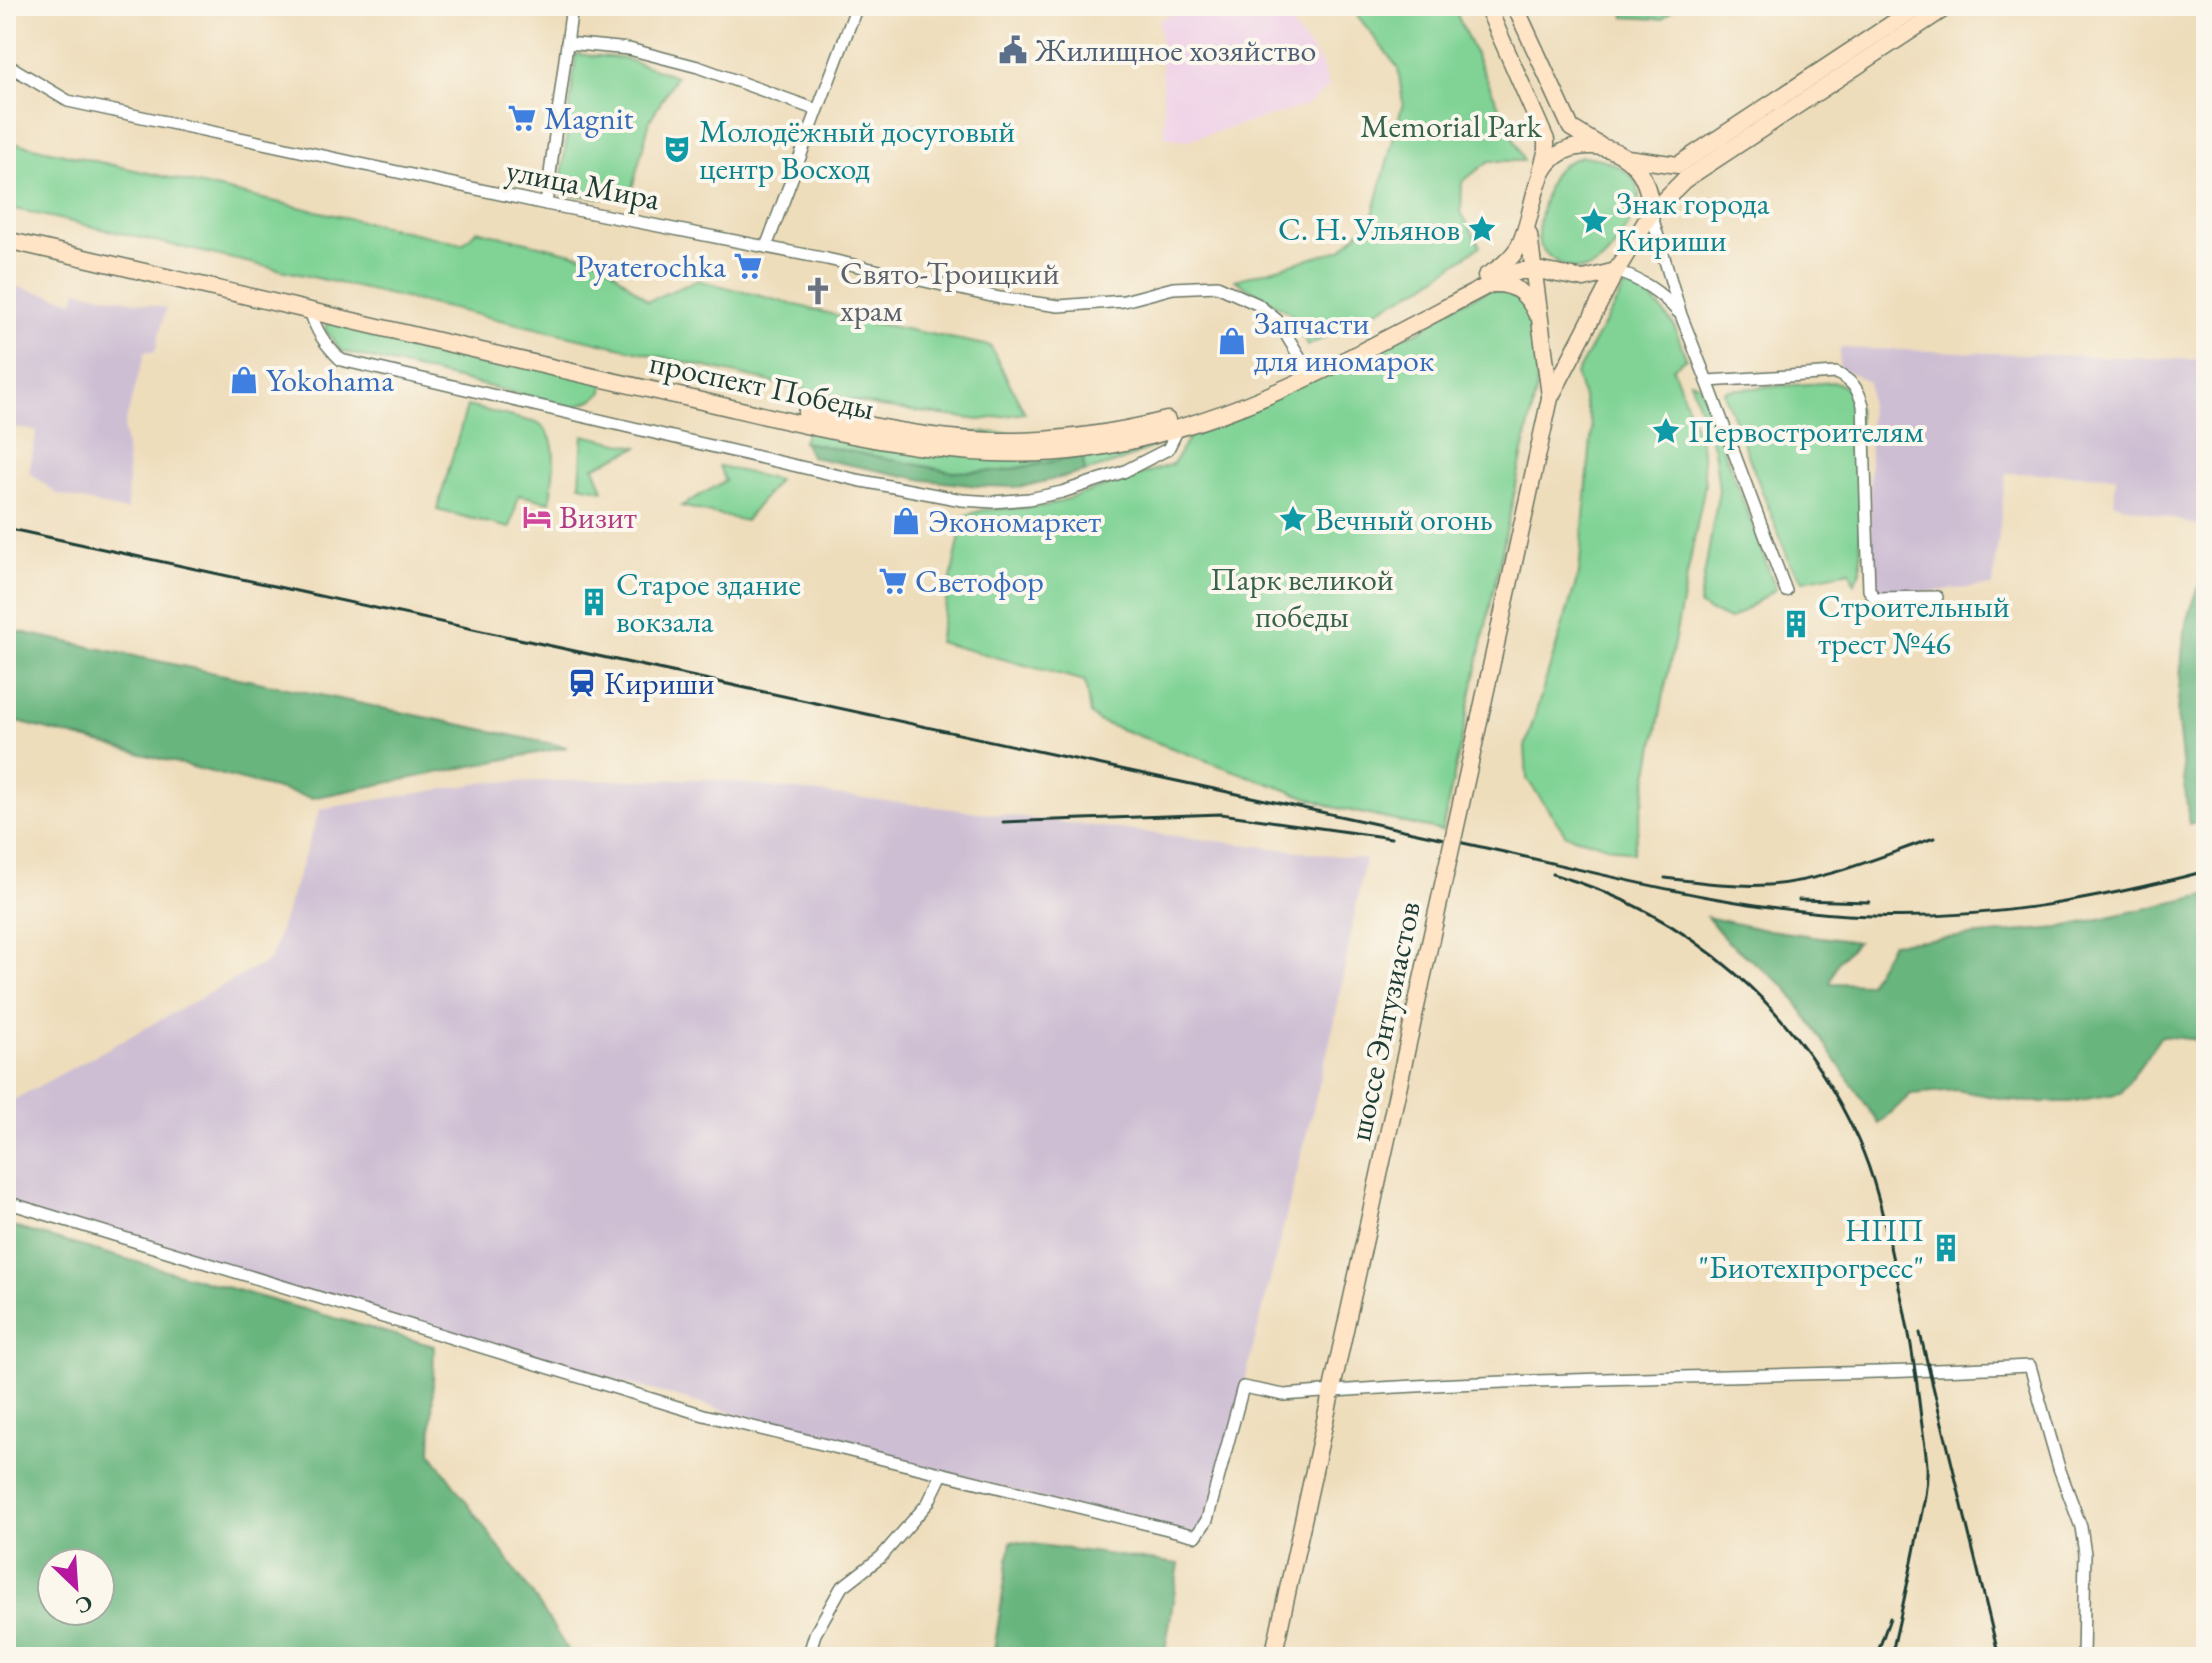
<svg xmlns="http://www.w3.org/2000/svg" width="2212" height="1663" font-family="'EB Garamond',serif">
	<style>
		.built { fill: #efd0e7 }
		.industrial { fill: #cdbed3 }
		.green { fill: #80d395; stroke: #508864; stroke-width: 2 }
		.forest { fill: #68b57e; stroke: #447959; stroke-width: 2; fill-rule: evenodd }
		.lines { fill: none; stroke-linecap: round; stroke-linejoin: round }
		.street-casing { stroke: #677563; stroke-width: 14 }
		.secondary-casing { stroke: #677563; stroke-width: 19 }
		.street { stroke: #fff; stroke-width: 11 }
		.secondary { stroke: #ffe4c6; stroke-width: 16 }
		.rail { stroke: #1f3d34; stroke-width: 3 }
		.secondary-bridge-casing { stroke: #677563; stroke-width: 19; stroke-linecap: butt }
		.secondary-bridge { stroke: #ffe4c6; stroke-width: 16 }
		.labels { text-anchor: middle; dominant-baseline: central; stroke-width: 8; stroke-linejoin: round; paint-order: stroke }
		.service-label { font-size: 32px; fill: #4e5e75; stroke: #fbf7ec; text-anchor: start }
		.shop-label { font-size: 32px; fill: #366cbe; stroke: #fbf7ec; text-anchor: start }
		.park-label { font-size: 32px; fill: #37624c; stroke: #fbf7ec }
		.culture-label { font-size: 32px; fill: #0d838f; stroke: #fbf7ec; text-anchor: start }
		.street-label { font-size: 32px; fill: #1f3d34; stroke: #fbf7ec }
		.worship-label { font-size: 32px; fill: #5b616d; stroke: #fbf7ec; text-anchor: start }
		.hotel-label { font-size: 32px; fill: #b23c85; stroke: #fbf7ec; text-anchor: start }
		.transit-label { font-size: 32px; fill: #164399; stroke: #fbf7ec; text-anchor: start }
	</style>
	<rect width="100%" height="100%" fill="#fbf7ec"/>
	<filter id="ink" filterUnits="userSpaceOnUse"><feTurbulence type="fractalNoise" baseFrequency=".0125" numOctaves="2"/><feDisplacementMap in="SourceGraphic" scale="16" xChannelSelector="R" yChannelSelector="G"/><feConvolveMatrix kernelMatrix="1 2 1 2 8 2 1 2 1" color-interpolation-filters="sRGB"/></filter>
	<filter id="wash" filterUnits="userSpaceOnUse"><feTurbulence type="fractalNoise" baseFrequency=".006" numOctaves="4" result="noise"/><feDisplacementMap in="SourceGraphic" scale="32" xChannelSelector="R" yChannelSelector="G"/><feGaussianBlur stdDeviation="1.8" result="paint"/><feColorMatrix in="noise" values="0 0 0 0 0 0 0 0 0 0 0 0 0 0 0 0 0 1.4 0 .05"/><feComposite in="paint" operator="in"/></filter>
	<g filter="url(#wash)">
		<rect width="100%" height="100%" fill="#edb"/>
		<polygon class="built" points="1188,6 1277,6 1320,61 1329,87 1306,106 1187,140 1165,137 1159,20"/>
		<g class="industrial">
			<polygon points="6,284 74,301 77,290 166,308 155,352 145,352 124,428 128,472 127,511 57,494 29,472 37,431 6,426"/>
			<polygon points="1840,348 2206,360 2206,504 2199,526 2114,503 2116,476 2006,473 1993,586 1882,595 1873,587 1871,567 1869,382 1839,367"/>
			<polygon points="705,779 1365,859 1334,1025 1204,1544 6,1210 6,1104 270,960 320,809 488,782"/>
		</g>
		<g class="green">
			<polygon points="1350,6 1453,6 1524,161 1489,161 1462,182 1461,212 1480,246 1425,285 1308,346 1290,313 1235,280 1341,250 1372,218 1403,103 1398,68"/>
			<polygon points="1619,6 1677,6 1662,19 1625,17"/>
			<polygon points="576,54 622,58 676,76 650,120 629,200 560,194"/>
			<polygon points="6,141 463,244 477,230 601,260 648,301 698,280 839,316 990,346 1025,413 980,420 881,407 6,207"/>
			<path d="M1582,156c27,2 64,17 56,50 -3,10 -10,19 -15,27 -18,32 -38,50 -73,24 -5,-4 -9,-9 -11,-15 -4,-12 8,-62 17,-71 6,-8 17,-12 26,-15z"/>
			<polygon points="1626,285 1650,296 1674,325 1686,358 1673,368 1701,444 1705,484 1633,853 1566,835 1527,779 1525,747 1579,573 1592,428 1576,374"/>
			<path d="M1489,290c9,1 23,2 30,9 17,17 17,65 18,88l-95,444 -109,-24 -235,-86 -8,-7 -5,-33 -147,-39 26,-126 19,-6 63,-4 127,-42 18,-30 11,-8 193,-88c29,-4 31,-13 52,-27 12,-9 28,-14 42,-21z"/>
			<polygon points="328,320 604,382 603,392 592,400 574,407 341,351 325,329"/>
			<polygon points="1690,381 1699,384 1776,589 1729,620 1699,606 1719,490 1714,449"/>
			<polygon points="1836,382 1848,389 1858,409 1861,569 1854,583 1850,571 1803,580 1790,563 1724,393 1726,390"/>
			<path d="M467,406l70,17c26,14 15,53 13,79l-31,-7 -9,33 -73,-18z"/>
			<polygon points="809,426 1159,439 1159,444 1122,461 1085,472 1082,456 1002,471 953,472 803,442"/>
			<polygon points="583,435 638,447 594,467 603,490 580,485"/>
			<polygon points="719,466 778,480 745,521 681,506 725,481"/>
		</g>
		<g class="forest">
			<polygon points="803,442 953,472 1002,471 1082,456 1085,472 1021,487 979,486 925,480 812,457"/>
			<polygon points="2206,562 2206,819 2189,824 2177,714 2184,632"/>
			<polygon points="6,629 567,747 312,798 6,719"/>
			<polygon points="2206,895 2206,1043 2199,1040 2161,1036 2121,1093 2069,1102 2021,1102 1956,1090 1911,1094 1879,1124 1786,987 1727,941 1707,917 1761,929 1857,942 1838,961 1830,983 1868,984 1892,943 2059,928"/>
			<path d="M6,1225l428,121 -3,107 100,139 41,65h-566zM100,1563v48h-48v-48z"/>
			<polygon points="1011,1541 1179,1564 1164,1657 993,1657"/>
		</g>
	</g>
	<g filter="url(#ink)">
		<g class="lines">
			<defs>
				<g id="street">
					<polyline points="567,43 629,49 698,67 817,110"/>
					<polyline points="6,64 68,101 546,204 827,259 1000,298 1059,306 1124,301 1173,288 1217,286 1257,304 1277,320 1312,377"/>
					<polyline points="546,204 572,6"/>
					<path d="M1651,213l30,102 26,66 129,-8c16,8 22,15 27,32l6,185 6,8 62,-1"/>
					<polyline points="766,247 857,6"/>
					<path d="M1616,271c25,9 44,20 62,41"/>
					<path d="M310,310c6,22 15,34 31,50l516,120 105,20 31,2 36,-3 33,-7 61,-20 45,-23 8,-16 -1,-4"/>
					<polyline points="1707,381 1786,591"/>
					<path d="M6,1202l698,213 492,121 11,-16 36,-133 41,8c248,-21 497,-16 746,-29l29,102 22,59 4,27 -2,103"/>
					<polyline points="808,1657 815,1634 841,1588 881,1557 928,1503 942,1474"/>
				</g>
				<g id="secondary">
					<polyline points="1487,6 1546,140 1546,153 1541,171"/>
					<polyline points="1515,6 1571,128 1599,145"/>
					<polyline points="1627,158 1678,165 1919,6"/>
					<polyline points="1529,235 1550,396"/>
					<path d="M6,240c221,50 442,105 664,154 135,29 276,74 416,55 152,-22 284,-103 418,-172l16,-6h22l42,8 32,-8 35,-58 33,-33 264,-174"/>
					<path d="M1486,276c13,-7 24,-16 32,-28 21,-38 9,-100 70,-102 15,-1 33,6 44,17 14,13 18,32 19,50"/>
					<path d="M1493,284c22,-1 34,10 43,29"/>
					<path d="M806,413c61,12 127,27 189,28 58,1 116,-7 172,-21"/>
					<polyline points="1462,799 1550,398 1616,271"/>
					<polyline points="1273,1657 1434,925"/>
				</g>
			</defs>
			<use href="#street" class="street-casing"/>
			<use href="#secondary" class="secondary-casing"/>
			<use href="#street" class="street"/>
			<use href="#secondary" class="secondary"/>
			<g class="rail">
				<path d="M6,528c353,76 706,152 1059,229 143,31 287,61 430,93 124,28 248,62 377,66 113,4 225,-16 334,-45"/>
				<polyline points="1003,822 1221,814 1391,838"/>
				<path d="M1552,874c136,38 249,137 306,266 19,42 28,89 38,134 12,48 20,95 25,144 2,16 5,32 6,48 1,20 -4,41 -8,60 -8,44 -18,88 -28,131"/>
				<path d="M1665,878c35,4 69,9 104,7 56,-4 112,-29 165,-47"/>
				<polyline points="1799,900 1869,902"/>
				<polyline points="1920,1333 1999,1657"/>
				<polyline points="1876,1657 1890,1618"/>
			</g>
			<defs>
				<polyline id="secondary-bridge" points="1434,925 1462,799"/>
			</defs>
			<use href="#secondary-bridge" class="secondary-bridge-casing"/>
			<use href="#secondary-bridge" class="secondary-bridge"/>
		</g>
	</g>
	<defs>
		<symbol id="civic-bare" viewBox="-9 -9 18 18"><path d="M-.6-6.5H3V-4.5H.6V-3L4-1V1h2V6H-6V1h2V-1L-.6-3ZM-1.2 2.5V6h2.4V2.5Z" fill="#5c6f8a" stroke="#fbf7ec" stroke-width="2.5" paint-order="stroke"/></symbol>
		<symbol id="supermarket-bare" viewBox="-9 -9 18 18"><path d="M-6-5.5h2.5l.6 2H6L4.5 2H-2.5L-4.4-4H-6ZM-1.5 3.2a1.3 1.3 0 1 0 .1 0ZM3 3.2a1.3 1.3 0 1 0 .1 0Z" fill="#3f7fe0" stroke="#fbf7ec" stroke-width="2.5" paint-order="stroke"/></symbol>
		<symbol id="theatre-bare" viewBox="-9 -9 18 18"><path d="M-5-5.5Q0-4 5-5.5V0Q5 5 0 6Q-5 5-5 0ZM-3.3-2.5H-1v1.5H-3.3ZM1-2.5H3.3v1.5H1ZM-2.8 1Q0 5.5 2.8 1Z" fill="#0f9aa8" stroke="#fbf7ec" stroke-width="2.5" paint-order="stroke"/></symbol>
		<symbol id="sight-bare" viewBox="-9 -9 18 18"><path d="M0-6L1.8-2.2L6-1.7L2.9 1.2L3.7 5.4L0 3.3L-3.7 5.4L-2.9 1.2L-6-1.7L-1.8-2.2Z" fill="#0f9aa8" stroke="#fbf7ec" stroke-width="2.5" paint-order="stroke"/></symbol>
		<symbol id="church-bare" viewBox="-9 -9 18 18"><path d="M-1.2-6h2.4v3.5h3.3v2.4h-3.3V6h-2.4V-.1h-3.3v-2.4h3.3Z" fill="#6b7280" stroke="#fbf7ec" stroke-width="2.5" paint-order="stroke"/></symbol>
		<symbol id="shop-bare" viewBox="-9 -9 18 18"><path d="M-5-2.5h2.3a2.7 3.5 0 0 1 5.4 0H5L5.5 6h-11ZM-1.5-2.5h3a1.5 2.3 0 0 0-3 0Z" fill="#3f7fe0" stroke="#fbf7ec" stroke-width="2.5" paint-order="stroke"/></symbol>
		<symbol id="hotel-bare" viewBox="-9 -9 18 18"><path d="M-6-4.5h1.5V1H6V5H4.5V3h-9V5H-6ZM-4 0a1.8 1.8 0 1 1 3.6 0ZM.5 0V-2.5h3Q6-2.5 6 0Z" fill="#d1479c" stroke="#fbf7ec" stroke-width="2.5" paint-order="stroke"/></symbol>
		<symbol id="building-bare" viewBox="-9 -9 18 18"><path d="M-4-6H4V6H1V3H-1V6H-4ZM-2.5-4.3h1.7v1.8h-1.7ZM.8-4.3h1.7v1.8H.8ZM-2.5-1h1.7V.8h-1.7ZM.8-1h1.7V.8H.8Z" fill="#0f9aa8" stroke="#fbf7ec" stroke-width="2.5" paint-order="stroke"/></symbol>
		<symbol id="station-bare" viewBox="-9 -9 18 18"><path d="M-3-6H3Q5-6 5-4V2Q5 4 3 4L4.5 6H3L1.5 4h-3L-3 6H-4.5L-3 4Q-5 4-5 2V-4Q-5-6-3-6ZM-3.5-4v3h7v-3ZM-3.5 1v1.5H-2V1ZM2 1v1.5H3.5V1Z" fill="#1a4fb4" stroke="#fbf7ec" stroke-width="2.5" paint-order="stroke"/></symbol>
	</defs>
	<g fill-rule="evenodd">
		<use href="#civic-bare" x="993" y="30" width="40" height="40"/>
		<use href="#supermarket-bare" x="502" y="98" width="40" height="40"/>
		<use href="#theatre-bare" x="657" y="129" width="40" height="40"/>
		<use href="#sight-bare" x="1574" y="201" width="40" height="40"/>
		<use href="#sight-bare" x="1462" y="209" width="40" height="40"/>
		<use href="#supermarket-bare" x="728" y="246" width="40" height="40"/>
		<use href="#church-bare" x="798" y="271" width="40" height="40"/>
		<use href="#shop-bare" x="1212" y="321" width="40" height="40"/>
		<use href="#shop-bare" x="224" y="360" width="40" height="40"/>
		<use href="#sight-bare" x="1646" y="411" width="40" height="40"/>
		<use href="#hotel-bare" x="517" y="497" width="40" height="40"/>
		<use href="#sight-bare" x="1273" y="499" width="40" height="40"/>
		<use href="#shop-bare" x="886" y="501" width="40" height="40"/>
		<use href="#supermarket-bare" x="873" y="561" width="40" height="40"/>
		<use href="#building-bare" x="574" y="582" width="40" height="40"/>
		<use href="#building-bare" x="1776" y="604" width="40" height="40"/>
		<use href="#station-bare" x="562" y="663" width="40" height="40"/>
		<use href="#building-bare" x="1926" y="1228" width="40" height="40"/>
	</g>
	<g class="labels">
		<g class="service-label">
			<text x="1035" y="50">Жилищное хозяйство</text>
		</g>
		<g class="shop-label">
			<text x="544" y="118">Magnit</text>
			<text x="726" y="266" text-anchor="end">Pyaterochka</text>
			<text x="1254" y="323">Запчасти<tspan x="1254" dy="37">для иномарок</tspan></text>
			<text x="266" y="380">Yokohama</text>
			<text x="928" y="521">Экономаркет</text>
			<text x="915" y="581">Светофор</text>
		</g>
		<g class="park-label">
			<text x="1451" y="126">Memorial Park</text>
			<text x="1302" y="579">Парк великой<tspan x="1302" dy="37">победы</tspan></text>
		</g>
		<g class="culture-label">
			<text x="699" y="131">Молодёжный досуговый<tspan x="699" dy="37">центр Восход</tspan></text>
			<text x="1616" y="203">Знак города<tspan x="1616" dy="37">Кириши</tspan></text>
			<text x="1460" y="229" text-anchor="end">С. Н. Ульянов</text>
			<text x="1688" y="431">Первостроителям</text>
			<text x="1315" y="519">Вечный огонь</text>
			<text x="616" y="584">Старое здание<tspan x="616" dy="37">вокзала</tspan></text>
			<text x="1818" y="606">Строительный<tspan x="1818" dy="37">трест №46</tspan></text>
			<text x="1924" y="1230" text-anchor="end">НПП<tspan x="1924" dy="37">"Биотехпрогресс"</tspan></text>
		</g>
		<g class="street-label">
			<text transform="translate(583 184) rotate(11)">улица Мира</text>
			<text transform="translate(762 385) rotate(12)">проспект Победы</text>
			<text transform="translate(1384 1021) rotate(-78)">шоссе Энтузиастов</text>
		</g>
		<g class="worship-label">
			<text x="840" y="273">Свято-Троицкий<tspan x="840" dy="37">храм</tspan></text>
		</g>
		<g class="hotel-label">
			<text x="559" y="517">Визит</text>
		</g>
		<g class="transit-label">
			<text x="604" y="683">Кириши</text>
		</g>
	</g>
	<rect width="2212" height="1663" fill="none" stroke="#fbf7ec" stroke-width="32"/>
	<g transform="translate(76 1587) rotate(155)"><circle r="38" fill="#fbf7ec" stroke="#a3ada2" stroke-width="2"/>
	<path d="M0-6L14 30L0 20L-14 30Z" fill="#b5179e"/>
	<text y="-12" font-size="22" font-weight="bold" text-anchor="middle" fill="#1f3d34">С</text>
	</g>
</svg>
